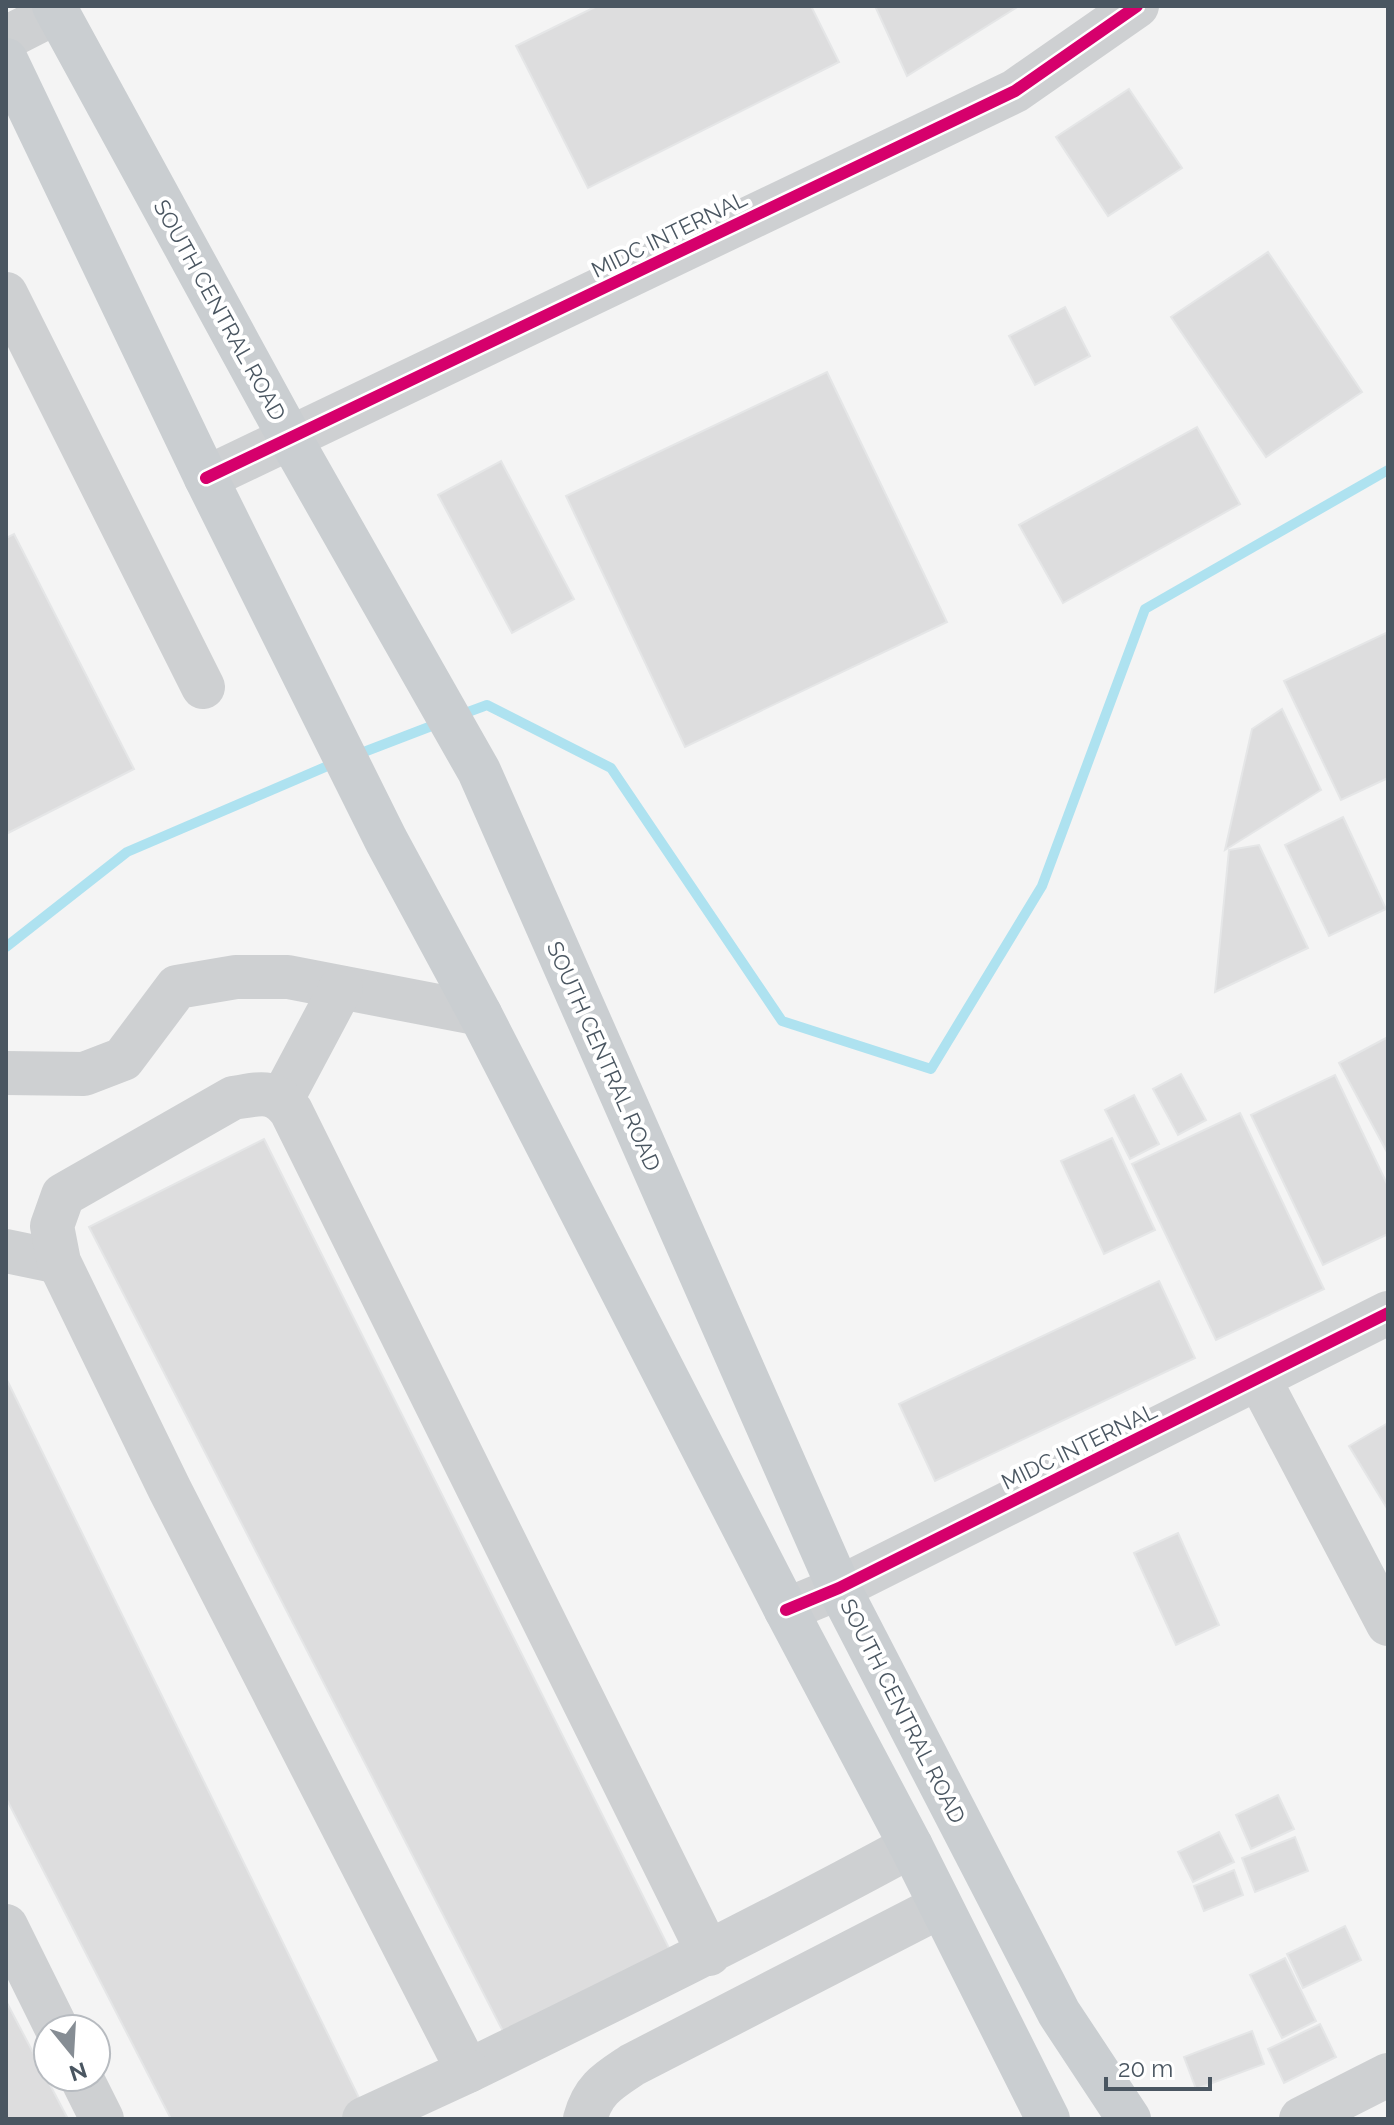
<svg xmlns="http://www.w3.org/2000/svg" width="1394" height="2125" font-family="Raleway,sans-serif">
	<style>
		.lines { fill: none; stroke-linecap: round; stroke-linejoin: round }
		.stream { stroke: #aee2f0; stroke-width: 10 }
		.building { fill: #ddddde; stroke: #e5e6e7; stroke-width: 2 }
		.minor { stroke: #ced0d2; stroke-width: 44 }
		.major { stroke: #caced1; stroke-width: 44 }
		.cycleway-casing { stroke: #fff; stroke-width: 17 }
		.cycleway { stroke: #d6006c; stroke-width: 12 }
		.labels { text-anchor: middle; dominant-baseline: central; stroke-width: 8; stroke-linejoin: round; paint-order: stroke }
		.street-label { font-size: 22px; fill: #4a5661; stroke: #fff }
	</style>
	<rect width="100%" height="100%" fill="#f4f4f4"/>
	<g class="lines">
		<g class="stream">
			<polyline points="460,715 487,705 611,768 782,1021 931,1069 1042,886 1145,609 1388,470"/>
			<polyline points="356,755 442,722"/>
			<polyline points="6,947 127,852 337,762"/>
		</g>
	</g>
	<g class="building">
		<polygon points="597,6 811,6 839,62 588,188 516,46"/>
		<polygon points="875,6 1019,6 907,76"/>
		<polygon points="1129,89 1182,168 1108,216 1056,137"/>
		<polygon points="1268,252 1362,392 1266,457 1171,317"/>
		<polygon points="1065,307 1090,356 1035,385 1009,336"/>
		<polygon points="827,372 947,622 685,747 566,496"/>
		<polygon points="1197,427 1240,504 1063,603 1019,525"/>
		<polygon points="501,461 574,599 512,633 438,495"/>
		<polygon points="14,534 134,769 6,834 6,538"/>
		<polygon points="1388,632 1388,778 1341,800 1284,681"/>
		<polygon points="1282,709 1321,790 1225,850 1252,729"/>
		<polygon points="1343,817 1386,909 1329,936 1285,845"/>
		<polygon points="1259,845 1308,948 1215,992 1229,850"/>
		<polygon points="1388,1037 1388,1154 1339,1063"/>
		<polygon points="1181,1074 1206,1120 1178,1135 1153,1089"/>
		<polygon points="1335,1075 1388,1186 1388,1234 1323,1265 1251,1115"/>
		<polygon points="1134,1095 1159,1144 1130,1159 1105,1110"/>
		<polygon points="1240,1113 1324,1289 1216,1340 1132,1164"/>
		<polygon points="1112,1138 1155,1230 1104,1254 1061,1161"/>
		<polygon points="264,1139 671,1952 509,2043 89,1227"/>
		<polygon points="1159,1281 1195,1358 935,1481 899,1404"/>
		<polygon points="6,1378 365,2110 343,2119 171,2119 6,1798"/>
		<polygon points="1388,1423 1388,1510 1349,1446"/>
		<polygon points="1178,1533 1219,1625 1176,1645 1134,1553"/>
		<polygon points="1278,1795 1294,1829 1251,1849 1236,1815"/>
		<polygon points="1219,1832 1234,1862 1193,1882 1178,1852"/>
		<polygon points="1295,1837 1308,1871 1255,1892 1242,1858"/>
		<polygon points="1234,1870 1243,1895 1204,1911 1194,1886"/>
		<polygon points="1345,1926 1361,1960 1303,1988 1287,1954"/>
		<polygon points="1285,1958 1316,2021 1282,2038 1250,1975"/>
		<polygon points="6,2001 68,2119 6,2119"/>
		<polygon points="1320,2024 1336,2057 1284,2083 1268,2049"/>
		<polygon points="1252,2031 1264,2064 1196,2089 1184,2057"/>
	</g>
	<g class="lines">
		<g class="minor">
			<polyline points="6,38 57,12"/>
			<polyline points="6,294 203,687"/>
			<polyline points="206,478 1015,91 1137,6"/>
			<polyline points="6,1073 84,1074 123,1059 177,987 236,977 288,977 480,1014"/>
			<polyline points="282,1099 341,988"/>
			<polyline points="6,1251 59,1262"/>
			<polyline points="1259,1379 1388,1624"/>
			<polyline points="786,1610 839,1588 1388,1313"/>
			<polyline points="6,1926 57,2029"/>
			<path d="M709,1954l-418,-843c-17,-23 -32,-17 -58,-13l-170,97 -11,31 7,36 111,228 298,581c149,-73 296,-145 443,-225"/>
			<polyline points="81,2077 102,2119"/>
			<polyline points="364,2119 468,2071"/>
			<path d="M585,2119c8,-30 23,-38 47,-54l307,-158"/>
			<polyline points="1301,2119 1388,2075"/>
		</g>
		<g class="major">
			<polyline points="54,6 290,438 479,771 839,1588 1059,2013 1129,2119"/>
			<polyline points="6,60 206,478 386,840 480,1014 786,1610 911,1846 1048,2119"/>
		</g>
		<defs>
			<g id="cycleway">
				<polyline points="206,478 1015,91 1137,6"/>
				<polyline points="786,1610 839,1588 1388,1313"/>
			</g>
		</defs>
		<use href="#cycleway" class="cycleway-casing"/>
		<use href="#cycleway" class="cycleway"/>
	</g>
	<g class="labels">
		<g class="street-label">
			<text transform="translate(669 234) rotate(-26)">MIDC INTERNAL</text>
			<text transform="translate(220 310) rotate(61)">SOUTH CENTRAL ROAD</text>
			<text transform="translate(604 1056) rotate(66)">SOUTH CENTRAL ROAD</text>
			<text transform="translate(1079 1446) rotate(-26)">MIDC INTERNAL</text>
			<text transform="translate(903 1711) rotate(63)">SOUTH CENTRAL ROAD</text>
		</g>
	</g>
	<rect width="1394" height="2125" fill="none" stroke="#4a5661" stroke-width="16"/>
	<g transform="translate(72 2053) rotate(162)"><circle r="38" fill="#ffffff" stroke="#b7bbc0" stroke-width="2"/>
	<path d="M0-6L14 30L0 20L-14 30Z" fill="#868d94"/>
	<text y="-12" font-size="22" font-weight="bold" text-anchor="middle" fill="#4a5661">N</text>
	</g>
	<path d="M1106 2077v12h104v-12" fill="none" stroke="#4a5661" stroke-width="4"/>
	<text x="1118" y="2077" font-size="24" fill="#4a5661" stroke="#ffffff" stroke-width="6" paint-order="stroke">20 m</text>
</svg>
